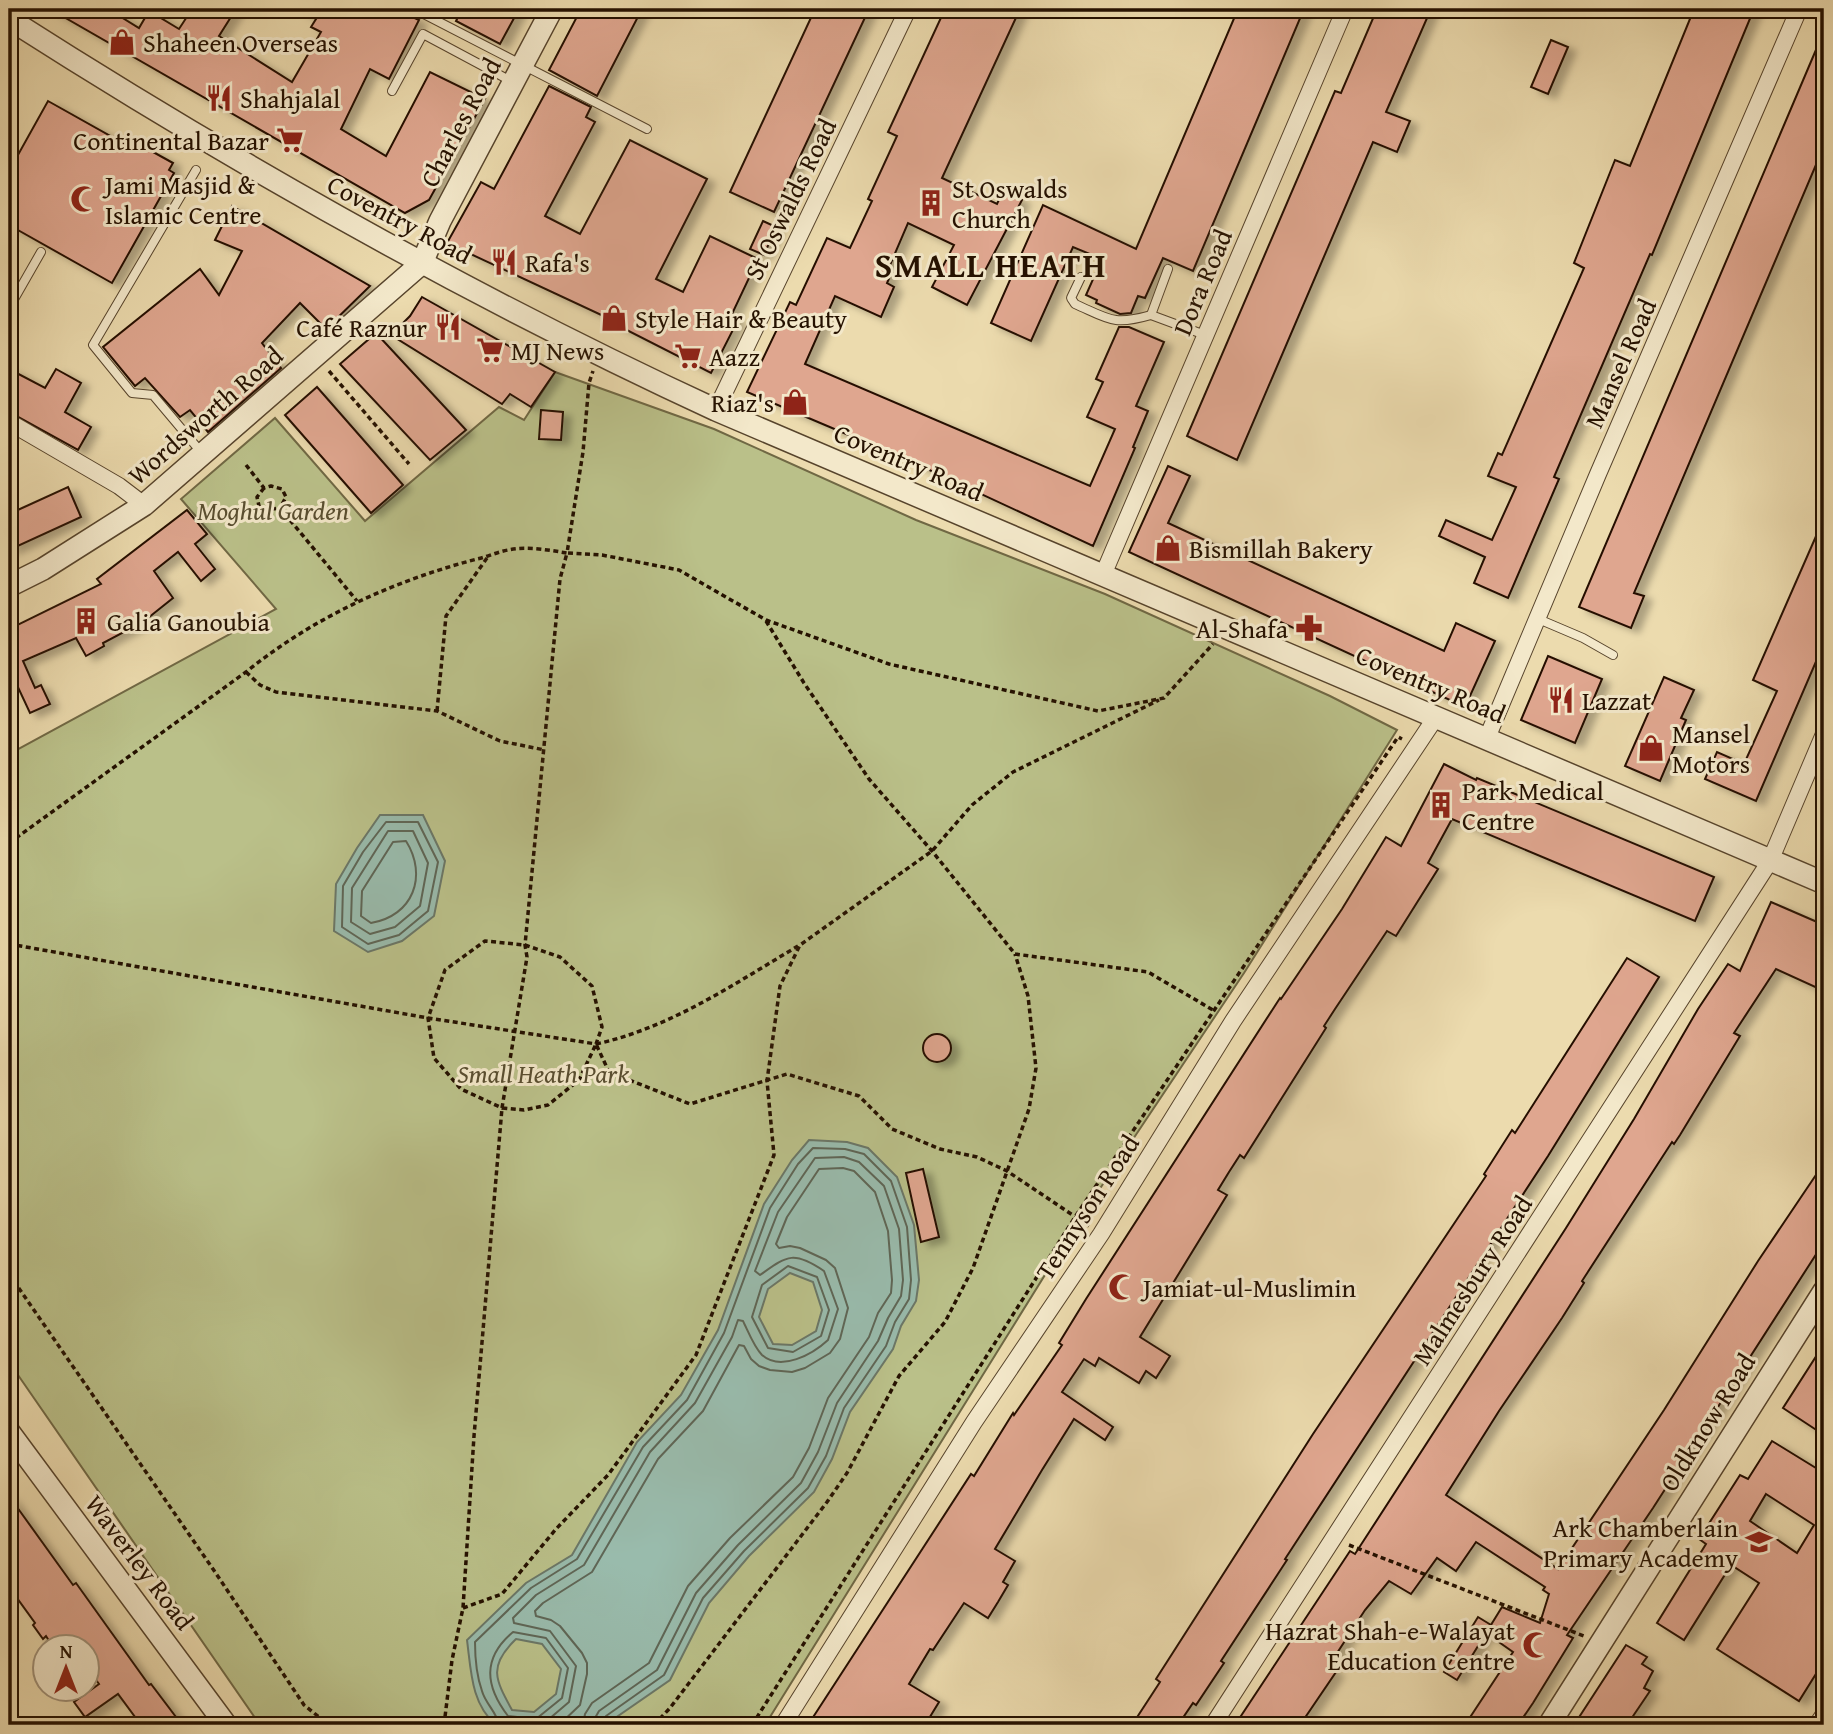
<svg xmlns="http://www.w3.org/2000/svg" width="1833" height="1734" font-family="'Gentium Book Plus',serif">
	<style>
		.green { fill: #bac089; stroke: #706844; stroke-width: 2 }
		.water { fill: #99bbac; stroke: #6b7767; stroke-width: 2; fill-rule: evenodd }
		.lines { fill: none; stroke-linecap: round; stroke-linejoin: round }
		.shore { stroke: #5f6656; stroke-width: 2 }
		.building { fill: #dfa68f; stroke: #251100; stroke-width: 2; fill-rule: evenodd; filter: url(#shadow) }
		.service-casing { stroke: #57442c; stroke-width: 10 }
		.minor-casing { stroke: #57442c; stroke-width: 18 }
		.tertiary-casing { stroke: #57442c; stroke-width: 24 }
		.path { stroke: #251100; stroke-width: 3.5; stroke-dasharray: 5 3.5; stroke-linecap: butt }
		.service { stroke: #f3e8ca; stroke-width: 8 }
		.minor { stroke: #f3e8ca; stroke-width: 16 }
		.tertiary { stroke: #f3e8ca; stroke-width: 21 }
		.labels { text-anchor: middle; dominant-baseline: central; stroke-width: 6; stroke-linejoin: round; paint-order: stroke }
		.poi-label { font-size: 26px; fill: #251100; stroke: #f3e8ca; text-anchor: start }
		.street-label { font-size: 26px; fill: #251100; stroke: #f3e8ca }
		.park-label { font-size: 26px; font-style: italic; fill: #594e30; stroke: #f3e8ca }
		.district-label { font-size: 33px; font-weight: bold; letter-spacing: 2px; fill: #251100; stroke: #f3e8ca }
	</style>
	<defs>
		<filter id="shadow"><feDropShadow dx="8" dy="4.5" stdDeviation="3.5" flood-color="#0004"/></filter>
	</defs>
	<rect width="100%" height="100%" fill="#ecdbae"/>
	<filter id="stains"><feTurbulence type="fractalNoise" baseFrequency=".00286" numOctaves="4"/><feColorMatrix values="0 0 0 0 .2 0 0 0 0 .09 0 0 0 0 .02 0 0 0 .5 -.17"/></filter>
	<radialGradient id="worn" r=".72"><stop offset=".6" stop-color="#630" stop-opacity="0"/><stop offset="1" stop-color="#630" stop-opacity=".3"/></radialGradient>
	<polygon class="green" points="555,372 714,429 916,520 1105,594 1330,696 1397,730 1244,973 1081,1217 765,1725 260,1725 9,1362 9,754 276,609 181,499 275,418 365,521 499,407 524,420"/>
	<g class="water">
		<polygon points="380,815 423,815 445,861 434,916 402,941 368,952 334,931 336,884 357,848"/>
		<path d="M809,1140l38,2 21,6 29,29 17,48 5,55 -3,21 -15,25 -8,23 -43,63 -18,47 -18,33 -65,64 -40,47 -39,77 -65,45h-109c-25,-21 -25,-55 -29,-85l59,-57 46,-28 65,-113 44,-47 37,-65 46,-126 28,-44zM790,1273l23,9 9,28 -6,21 -24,14 -19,-1 -14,-27 9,-28zM516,1639l26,5 19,25 -5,25 -22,18 -22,-2c-17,-31 -24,-44 4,-71z"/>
	</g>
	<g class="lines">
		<g class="shore">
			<polygon points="386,822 418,822 438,862 428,911 399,935 368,944 342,927 343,886 363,852"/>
			<polygon points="388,831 413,831 428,863 420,906 395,927 370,934 351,922 352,888"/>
			<path d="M406,841c22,35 7,75 -35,82l-10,-7 1,-25 31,-49z"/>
			<polygon points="788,1266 817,1277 829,1310 821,1336 793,1352 768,1348 752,1317 762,1285"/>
			<path d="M513,1632l33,6 22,30 -6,30 -26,21 -28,-3c-23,-30 -26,-58 5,-84z"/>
			<path d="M499,1725c-1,-11 -14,-22 -17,-34 -5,-14 -7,-35 -7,-49l56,-54 46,-29 66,-112 44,-47 37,-67 46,-125 28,-44 15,-16 32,1 19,5 27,27 16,46 4,53 -2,19 -14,23 -9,24 -42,62 -18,48 -18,32 -64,63 -41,47 -39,77 -58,41 -3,9"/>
			<path d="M542,1725l27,-23 7,-36 -26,-35 -36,-8 -1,-5 23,-23 48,-30 66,-113 45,-49 37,-66 6,-17 5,1c5,10 11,26 19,34 19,17 51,-1 66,-15l10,-31 -14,-38c-31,-21 -37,-15 -64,4l-5,-4 23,-59 37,-54 29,-1 15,5 25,24 15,43 4,51 -2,16 -13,22 -10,23 -41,62 -19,49 -17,31 -63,62 -42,48 -39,77 -58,41 -4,7 -1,7"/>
			<polyline points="559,1725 580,1705 587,1674 587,1663 582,1653 560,1626 551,1620 536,1616 535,1611 543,1603 592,1572 658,1459 703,1411 739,1345 744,1346 751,1359 759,1366 770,1370 792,1372 805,1368 830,1353 840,1339 848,1308 835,1268 826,1260 800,1248 790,1246 779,1248 776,1244 787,1217 819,1169 843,1168 854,1171 875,1192 888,1231 892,1280 891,1293 878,1313 869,1337 828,1398 809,1448 793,1477 730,1538 688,1586 649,1663 592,1703 585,1714 583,1725"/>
		</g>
	</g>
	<g class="building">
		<polygon points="50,9 108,9 139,28 149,11 179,29 192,9 236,9 219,36 292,82 321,32 311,27 316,19 299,9 395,9 419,20 389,79 370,69 341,129 386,156 430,72 485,99 429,200 405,213"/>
		<polygon points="462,9 519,9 500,44 456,21"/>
		<polygon points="581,9 642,9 597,96 549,70"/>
		<polygon points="815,9 869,9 774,212 730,192"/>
		<polygon points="945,9 1020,9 942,178 997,204 1003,191 1022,200 967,305 932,287 954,245 908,223 887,272 891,274 887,283 894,287 881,317 835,296 805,364 1090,486 1115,429 1087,417 1103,382 1096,379 1119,327 1129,327 1164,342 1136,406 1148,411 1133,447 1135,448 1093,546 910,461 747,392 790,302 796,305 827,238 850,248 872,201 868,199 897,136 888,132"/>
		<polygon points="1238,9 1304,9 1193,271 1163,258 1145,298 1138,296 1131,313 1120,314 1096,303 1097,300 1086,295 1102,259 1073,247 1031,341 991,323 1043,205 1136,249"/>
		<polygon points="1377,9 1431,9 1386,112 1410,121 1397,152 1373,142 1237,460 1187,436 1335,91 1341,93"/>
		<polygon points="1694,9 1754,9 1652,255 1650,254 1554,477 1559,479 1508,598 1474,583 1485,557 1439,536 1446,520 1492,540 1516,487 1488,476 1498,453 1502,455 1584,268 1574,263 1615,160 1630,166"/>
		<polygon points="1824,31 1824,146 1634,593 1644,596 1631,628 1579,607"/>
		<polygon points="1551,40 1568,47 1548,94 1531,87"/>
		<polygon points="549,86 591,107 586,117 595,122 545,216 580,234 630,140 707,179 656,279 683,292 710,236 758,259 731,316 738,320 711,373 609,321 610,319 447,243 481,182 494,189"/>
		<polygon points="48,101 132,148 135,142 173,163 169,170 174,173 112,283 9,225 9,171"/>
		<polygon points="232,206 370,286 326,329 300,303 262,343 281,368 208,432 190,410 180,417 145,378 135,386 103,347 200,269 219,295 242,251 215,240"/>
		<polygon points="763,221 776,227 764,255 750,249"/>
		<polygon points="422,297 555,372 531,407 510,394 502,404 391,335 410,316"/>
		<polygon points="376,333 466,430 430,460 340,364"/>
		<polygon points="9,369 45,388 56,369 81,383 65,412 91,427 78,450 9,412"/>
		<polygon points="317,387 403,485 371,513 285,415"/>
		<polygon points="541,410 563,412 561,440 539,439"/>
		<polygon points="1168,466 1190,476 1168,523 1444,651 1456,623 1495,641 1465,707 1129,552"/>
		<polygon points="68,487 81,517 9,550 9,514"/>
		<polygon points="187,510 207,534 195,544 215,569 201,581 178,552 154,571 173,598 143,622 103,643 104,646 86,656 76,638 23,661 35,688 41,685 50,704 30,713 9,668 9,629 101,584 97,579"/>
		<polygon points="1824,518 1824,643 1756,801 1705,779 1717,752 1744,764 1777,691 1753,680"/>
		<polygon points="1548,656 1602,679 1575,743 1521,720"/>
		<polygon points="1664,677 1694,690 1681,718 1686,720 1660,781 1625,766"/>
		<polygon points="1444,764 1476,780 1477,778 1714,877 1695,921 1452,819 1428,863 1438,869 1396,936 1387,931 1335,1009 1324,1026 1326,1028 1244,1158 1240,1155 1229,1172 1218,1190 1227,1195 1140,1337 1170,1356 1156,1378 1146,1371 1139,1383 1099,1358 1095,1366 1084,1359 1062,1392 1113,1427 1105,1440 1074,1419 1042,1470 995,1549 1015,1561 1003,1582 1008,1585 998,1602 988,1618 964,1603 933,1650 930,1649 909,1684 939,1702 925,1725 808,1725 971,1474 974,1476 1013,1413 1014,1415 1062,1345 1059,1343 1086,1299 1280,998 1281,999 1342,909 1386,837 1401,846"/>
		<polygon points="1771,902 1824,925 1824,991 1776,969 1734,1033 1740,1036 1680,1135 1674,1144 1672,1142 1582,1281 1584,1283 1562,1318 1499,1411 1446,1495 1558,1569 1664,1410 1758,1261 1824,1163 1824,1242 1653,1508 1567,1635 1573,1638 1533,1703 1518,1725 1465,1725 1513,1652 1486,1633 1502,1607 1540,1623 1549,1594 1543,1590 1545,1587 1476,1542 1456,1571 1437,1558 1411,1594 1389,1581 1365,1610 1328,1667 1336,1672 1300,1725 1235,1725 1350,1551 1355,1554 1566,1228 1634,1119 1698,1009 1728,964 1740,971"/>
		<polygon points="1627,958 1659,977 1548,1156 1285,1559 1287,1560 1221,1661 1224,1663 1196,1705 1193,1703 1178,1725 1132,1725 1160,1682 1156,1679 1313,1434 1486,1176 1484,1174 1512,1130 1515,1133"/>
		<circle cx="937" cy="1048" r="14"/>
		<polygon points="923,1169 939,1237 921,1242 906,1173"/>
		<polygon points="1824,1344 1824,1435 1783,1408"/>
		<path d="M1772,1441l52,32v188l-25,40 -82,-52 42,-66 -28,-18 -47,75 -27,-17 49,-79 -7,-5 41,-64 8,4zM1766,1494l48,31 -17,28 -47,-32z"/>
		<polygon points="9,1496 73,1585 76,1583 149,1685 151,1684 182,1725 153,1725 148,1719 141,1725 118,1694 85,1717 74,1702 99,1684 88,1669 88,1647 53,1647 46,1636 43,1639 33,1625 35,1623 12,1591 16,1589 9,1579"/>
		<polygon points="1478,1617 1491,1625 1457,1680 1444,1672"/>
		<polygon points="1626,1645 1647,1657 1642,1664 1653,1671 1644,1688 1650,1691 1627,1725 1574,1725"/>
	</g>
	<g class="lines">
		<defs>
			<g id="service">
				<polyline points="414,9 647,129"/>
				<polyline points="392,91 423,34 511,81"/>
				<polyline points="196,170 93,345 132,393 153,395 201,452"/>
				<polyline points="1168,269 1151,315 1205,335"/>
				<path d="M1081,277l-10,21 4,6c34,15 38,22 76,11"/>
				<polyline points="9,308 41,252"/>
				<polyline points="1536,618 1583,638 1613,655"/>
				<polyline points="1812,1725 1824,1707"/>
			</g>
			<g id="minor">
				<polyline points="716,410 908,9"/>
				<polyline points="9,422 119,486 144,505"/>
				<polyline points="1103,575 1345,9"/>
				<polyline points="1487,738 1598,474 1799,9"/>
				<polyline points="783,1725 974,1422 1101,1234 1233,1021 1436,717"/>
				<polyline points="1213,1725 1770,861 1824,734"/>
			</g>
			<g id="tertiary">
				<path d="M9,19c227,145 462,278 707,391l1108,473"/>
				<polyline points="9,586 43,569 144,505 422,263 440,221 552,9"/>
				<polyline points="9,1432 226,1725"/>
				<polyline points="1549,1725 1824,1291"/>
			</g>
		</defs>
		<use href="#service" class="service-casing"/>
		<use href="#minor" class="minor-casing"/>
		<use href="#tertiary" class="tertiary-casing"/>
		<g class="path">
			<polyline points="329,371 409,464"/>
			<polyline points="246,465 264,488 271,486 282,489 286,497 280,508 357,601"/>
			<polyline points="264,488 257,497 259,506 265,510 280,508"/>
			<polyline points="766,621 804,683 869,779 932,851 1015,954 1148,972 1213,1010"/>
			<polyline points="246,672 260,685 276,692 437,711 500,741 545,750"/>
			<polyline points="437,711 446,616 487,558"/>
			<path d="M9,843l237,-171c68,-55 147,-91 231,-113 10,-2 20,-7 31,-9 19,-4 40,0 59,3l16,-101 6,-69 4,-12"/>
			<polyline points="9,944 428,1018 596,1044 602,1027 592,986 560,957 525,945 485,941 445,970 428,1018 434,1058 461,1089 502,1108 527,957 525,945 560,579 567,553 602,555 679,570 766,620 889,664 1098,711 1164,698 1213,644"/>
			<path d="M596,1044c74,-16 138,-60 202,-98"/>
			<polyline points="9,1274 213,1569 304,1705 329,1725"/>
			<polyline points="1349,1545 1584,1636"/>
			<polyline points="463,1608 502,1594 556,1529 608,1475 696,1355 774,1155 767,1081 780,986 800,945 932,851 972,805 1013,772 1159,700"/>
			<polyline points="444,1725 452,1660 463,1608 474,1436 502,1108 524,1110 548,1105 579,1080 596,1044 609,1072 690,1104 787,1074 859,1096 892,1129 940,1149 977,1157 1007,1171 1089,1226"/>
			<polyline points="654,1725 670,1708 827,1502 847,1473 899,1376 945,1322 973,1268 1029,1109 1036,1068 1028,996 1015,954"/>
			<polyline points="752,1725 1075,1217 1398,737 1402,739"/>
		</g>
		<use href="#service" class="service"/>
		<use href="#minor" class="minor"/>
		<use href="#tertiary" class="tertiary"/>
	</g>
	<defs>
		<symbol id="shop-bare" viewBox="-9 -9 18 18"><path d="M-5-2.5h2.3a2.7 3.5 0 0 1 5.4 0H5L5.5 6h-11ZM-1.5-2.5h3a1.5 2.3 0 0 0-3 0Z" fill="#8f2418" stroke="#f3e8ca" stroke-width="2.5" paint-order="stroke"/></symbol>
		<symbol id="restaurant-bare" viewBox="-9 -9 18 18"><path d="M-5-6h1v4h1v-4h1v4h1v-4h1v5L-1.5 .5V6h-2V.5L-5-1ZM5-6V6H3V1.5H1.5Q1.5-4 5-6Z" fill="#8f2418" stroke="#f3e8ca" stroke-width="2.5" paint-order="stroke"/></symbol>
		<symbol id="supermarket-bare" viewBox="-9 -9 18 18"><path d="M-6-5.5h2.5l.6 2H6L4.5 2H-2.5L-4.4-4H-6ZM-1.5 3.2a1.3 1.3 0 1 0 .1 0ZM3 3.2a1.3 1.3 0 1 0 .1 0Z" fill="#8f2418" stroke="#f3e8ca" stroke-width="2.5" paint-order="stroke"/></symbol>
		<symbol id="mosque-bare" viewBox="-9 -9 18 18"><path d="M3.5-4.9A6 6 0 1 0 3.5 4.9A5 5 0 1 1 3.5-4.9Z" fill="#8f2418" stroke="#f3e8ca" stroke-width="2.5" paint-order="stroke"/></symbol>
		<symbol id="building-bare" viewBox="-9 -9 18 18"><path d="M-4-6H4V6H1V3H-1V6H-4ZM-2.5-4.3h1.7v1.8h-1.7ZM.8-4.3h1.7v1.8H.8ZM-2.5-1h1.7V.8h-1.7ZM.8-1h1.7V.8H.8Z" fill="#8f2418" stroke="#f3e8ca" stroke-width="2.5" paint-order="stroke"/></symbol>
		<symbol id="pharmacy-bare" viewBox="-9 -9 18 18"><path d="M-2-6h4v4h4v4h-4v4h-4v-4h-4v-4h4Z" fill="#8f2418" stroke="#f3e8ca" stroke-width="2.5" paint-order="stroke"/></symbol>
		<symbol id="school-bare" viewBox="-9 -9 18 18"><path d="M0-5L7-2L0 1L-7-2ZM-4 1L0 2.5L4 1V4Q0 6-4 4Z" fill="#8f2418" stroke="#f3e8ca" stroke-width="2.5" paint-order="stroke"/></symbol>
	</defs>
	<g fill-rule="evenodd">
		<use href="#shop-bare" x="103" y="23" width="38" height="38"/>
		<use href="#restaurant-bare" x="200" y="79" width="38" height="38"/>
		<use href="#supermarket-bare" x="271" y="121" width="38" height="38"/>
		<use href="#mosque-bare" x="65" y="180" width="38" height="38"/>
		<use href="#building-bare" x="912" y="184" width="38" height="38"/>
		<use href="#restaurant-bare" x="485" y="243" width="38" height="38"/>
		<use href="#shop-bare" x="595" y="299" width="38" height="38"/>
		<use href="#restaurant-bare" x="429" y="308" width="38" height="38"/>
		<use href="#supermarket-bare" x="471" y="331" width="38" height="38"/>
		<use href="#supermarket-bare" x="669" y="337" width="38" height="38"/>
		<use href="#shop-bare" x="776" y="383" width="38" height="38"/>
		<use href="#shop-bare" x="1149" y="529" width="38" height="38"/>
		<use href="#building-bare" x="67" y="602" width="38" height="38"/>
		<use href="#pharmacy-bare" x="1290" y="609" width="38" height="38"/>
		<use href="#restaurant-bare" x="1542" y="681" width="38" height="38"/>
		<use href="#shop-bare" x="1632" y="729" width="38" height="38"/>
		<use href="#building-bare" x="1422" y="786" width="38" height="38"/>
		<use href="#mosque-bare" x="1103" y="1268" width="38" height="38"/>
		<use href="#school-bare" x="1740" y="1523" width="38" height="38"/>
		<use href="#mosque-bare" x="1517" y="1626" width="38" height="38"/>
	</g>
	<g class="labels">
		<g class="poi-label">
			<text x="143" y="42">Shaheen Overseas</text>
			<text x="240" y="98">Shahjalal</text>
			<text x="269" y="140" text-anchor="end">Continental Bazar</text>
			<text x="105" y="184">Jami Masjid &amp;<tspan x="105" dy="30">Islamic Centre</tspan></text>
			<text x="952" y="188">St Oswalds<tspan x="952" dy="30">Church</tspan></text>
			<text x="525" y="262">Rafa's</text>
			<text x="635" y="318">Style Hair &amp; Beauty</text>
			<text x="427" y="327" text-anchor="end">Café Raznur</text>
			<text x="511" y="350">MJ News</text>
			<text x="709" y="356">Aazz</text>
			<text x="774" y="402" text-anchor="end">Riaz's</text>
			<text x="1189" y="548">Bismillah Bakery</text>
			<text x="107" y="621">Galia Ganoubia</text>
			<text x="1288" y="628" text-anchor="end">Al-Shafa</text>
			<text x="1582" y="700">Lazzat</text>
			<text x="1672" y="733">Mansel<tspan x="1672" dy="30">Motors</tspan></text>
			<text x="1462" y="790">Park Medical<tspan x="1462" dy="30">Centre</tspan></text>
			<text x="1143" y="1287">Jamiat-ul-Muslimin</text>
			<text x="1738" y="1527" text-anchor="end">Ark Chamberlain<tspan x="1738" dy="30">Primary Academy</tspan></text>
			<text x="1515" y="1630" text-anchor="end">Hazrat Shah-e-Walayat<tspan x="1515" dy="30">Education Centre</tspan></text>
		</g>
		<g class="street-label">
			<text transform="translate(460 122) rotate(-62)">Charles Road</text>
			<text transform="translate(790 199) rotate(-64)">St Oswalds Road</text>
			<text transform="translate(400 219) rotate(28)">Coventry Road</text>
			<text transform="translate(1202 282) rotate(-67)">Dora Road</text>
			<text transform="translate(1620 363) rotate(-66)">Mansel Road</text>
			<text transform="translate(205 415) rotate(-41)">Wordsworth Road</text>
			<text transform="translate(909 462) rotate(23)">Coventry Road</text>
			<text transform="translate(1431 684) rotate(23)">Coventry Road</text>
			<text transform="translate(1087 1207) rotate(-57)">Tennyson Road</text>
			<text transform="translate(1472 1280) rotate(-57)">Malmesbury Road</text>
			<text transform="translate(1707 1422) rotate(-58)">Oldknow Road</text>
			<text transform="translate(140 1562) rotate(53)">Waverley Road</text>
		</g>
		<g class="park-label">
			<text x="273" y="510">Moghul Garden</text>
			<text x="543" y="1073">Small Heath Park</text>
		</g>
		<g class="district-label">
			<text x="991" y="265">SMALL HEATH</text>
		</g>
	</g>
	<rect width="1833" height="1734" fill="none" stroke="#ecdbae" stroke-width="35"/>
	<rect x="10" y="10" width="1812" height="1713" fill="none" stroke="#251100" stroke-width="3.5"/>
	<rect x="18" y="18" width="1798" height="1699" fill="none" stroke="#251100" stroke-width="2"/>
	<g transform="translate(66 1668)"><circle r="33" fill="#f3e8ca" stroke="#a19279" stroke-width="2"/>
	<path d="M0-5L12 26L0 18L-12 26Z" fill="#8f2418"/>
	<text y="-10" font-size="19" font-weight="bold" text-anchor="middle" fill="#251100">N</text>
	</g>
	<rect width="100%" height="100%" filter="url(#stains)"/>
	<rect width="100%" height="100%" fill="url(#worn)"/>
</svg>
